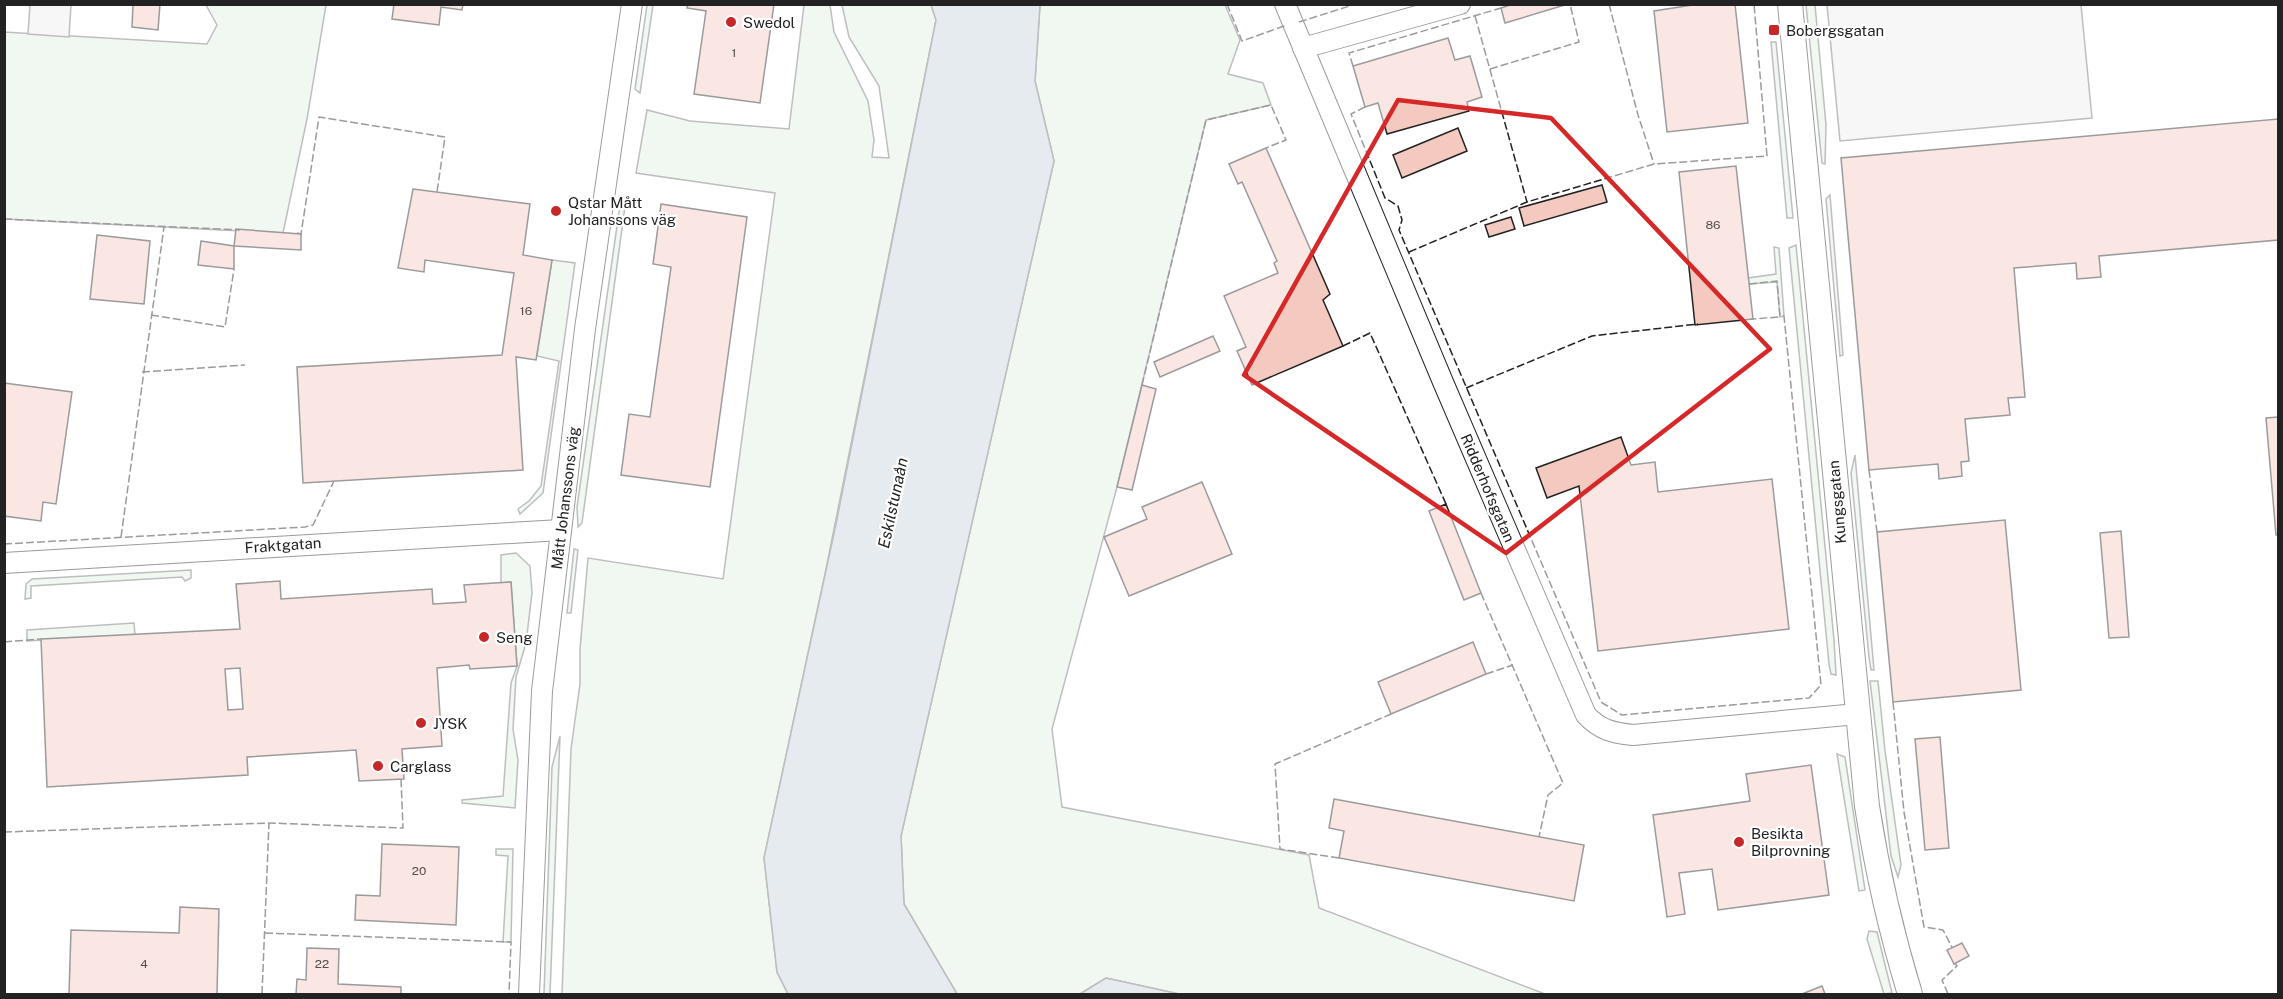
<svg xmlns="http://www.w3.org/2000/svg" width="2283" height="999" font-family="'Public Sans',sans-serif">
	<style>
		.green { fill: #e0efe3; stroke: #6f6f6f; stroke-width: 1.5 }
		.parking { fill: #ededed; stroke: #6f6f6f; stroke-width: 1.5 }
		.water { fill: #c7d3dd; stroke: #6f6f6f; stroke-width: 1.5 }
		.building { fill: #f3c9c0; stroke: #222; stroke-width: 1.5; fill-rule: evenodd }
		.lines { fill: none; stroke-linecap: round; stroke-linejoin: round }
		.minor-casing { stroke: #222; stroke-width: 22 }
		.major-casing { stroke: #222; stroke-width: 26 }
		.minor { stroke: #fff; stroke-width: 20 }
		.major { stroke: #fff; stroke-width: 24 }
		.fence { stroke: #222; stroke-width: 1.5; stroke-dasharray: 8 3; stroke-linecap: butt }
		.marked { fill: none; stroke: #d62828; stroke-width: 4.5; stroke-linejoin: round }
		.poi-dot { fill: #c62828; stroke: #fff; stroke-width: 2 }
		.labels { text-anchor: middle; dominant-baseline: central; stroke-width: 4.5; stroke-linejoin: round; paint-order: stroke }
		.number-label { font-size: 12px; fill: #564c4a }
		.poi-label { font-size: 15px; fill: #222; stroke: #fff; text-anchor: start }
		.street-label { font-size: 15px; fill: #222; stroke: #fff }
		.water-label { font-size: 16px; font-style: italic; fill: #222; stroke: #fff }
	</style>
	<rect width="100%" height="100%" fill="#fff"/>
	<g class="green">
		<polygon points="206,5 326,5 307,119 283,233 5,219 4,32 207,44 217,25"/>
		<polygon points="647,5 653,5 640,93 635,89"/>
		<polygon points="804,5 830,5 834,32 868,101 874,140 872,157 889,158 879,86 849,37 842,5 931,5 936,20 825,574 764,858 777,972 788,994 562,994 571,749 580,684 580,649 588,558 723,579 775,193 636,173 647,110 690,121 789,129"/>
		<polygon points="1040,5 1225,5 1240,40 1228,74 1263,83 1271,105 1206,120 1117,487 1052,729 1062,807 1309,855 1319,908 1545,994 1179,994 1106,978 1080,994 957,994 904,904 901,836 1054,161 1035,81"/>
		<polygon points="1806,5 1815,5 1826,125 1825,164 1822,163"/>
		<polygon points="1771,42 1776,42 1793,218 1787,218"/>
		<polygon points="1830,195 1843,355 1840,356 1826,199"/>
		<polygon points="621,198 626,199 582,523 578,527 577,507"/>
		<polygon points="1796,245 1834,640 1836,675 1831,674 1829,664 1789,248"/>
		<polygon points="1774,247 1779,248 1784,316 1780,317 1777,282 1749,284 1748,278 1776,274"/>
		<polygon points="552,260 575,263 543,493 520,514 518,509 529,501 541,486 559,361 537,356"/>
		<polygon points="1855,455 1874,670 1871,670 1869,657 1851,473"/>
		<polygon points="574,549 578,550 571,613 567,613"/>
		<polygon points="516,553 530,566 532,593 526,643 516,677 513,729 518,760 515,808 462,803 462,800 503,796 511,683 517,666 511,582 501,583 501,555"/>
		<polygon points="191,570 191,578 185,581 182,577 31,586 31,598 25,599 26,584 32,579"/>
		<polygon points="134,623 135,635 27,641 27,630"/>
		<polygon points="1870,681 1878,681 1885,751 1901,865 1898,877 1891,856"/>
		<polygon points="560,736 550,994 544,994 552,767"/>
		<polygon points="1837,754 1845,757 1865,890 1859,891"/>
		<polygon points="496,849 513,849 511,942 503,942 508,856 496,855"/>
		<polygon points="1869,931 1877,932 1892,993 1884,994 1867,939"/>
	</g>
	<g class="parking">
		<polygon points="30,5 71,5 69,37 28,34"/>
		<polygon points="1827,5 2081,5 2092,118 1840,141"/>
	</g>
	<g class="water">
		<polygon points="931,5 1040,5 1035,81 1054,161 901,836 904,904 957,994 962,994 788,994 777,972 764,858 836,524 936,20"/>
		<polygon points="1106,978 1179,994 1080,994"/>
	</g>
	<g class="building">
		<polygon points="133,4 160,4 158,30 132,27"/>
		<polygon points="394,4 463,4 462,10 441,7 439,25 392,19"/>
		<polygon points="688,4 774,4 760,103 694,94 706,11 687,8"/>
		<polygon points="1513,4 1568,4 1505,23 1501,8"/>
		<polygon points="1699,4 1735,4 1748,123 1667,132 1654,11"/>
		<polygon points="1448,38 1455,60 1470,56 1482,97 1467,102 1469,111 1387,134 1378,103 1365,107 1353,66"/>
		<polygon points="2278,119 2278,240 2099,256 2101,277 2077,279 2076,263 2014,268 2025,397 2008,398 2010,415 1965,419 1969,461 1961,462 1962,476 1939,479 1938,464 1869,470 1841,158"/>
		<polygon points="1458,128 1467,151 1402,178 1393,155"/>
		<polygon points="1266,148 1330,294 1323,300 1343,346 1252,385 1237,351 1246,347 1224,296 1278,273 1274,263 1277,261 1242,182 1238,184 1229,164"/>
		<polygon points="1736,166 1753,319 1695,325 1679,172"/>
		<polygon points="1602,185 1607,202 1524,226 1519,208"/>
		<polygon points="413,189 530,204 523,255 552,260 536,360 516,357 523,470 303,483 297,367 502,355 514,273 425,260 424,272 398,268"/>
		<polygon points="661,204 747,217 710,487 621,475 629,414 650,417 671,267 653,264"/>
		<polygon points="1511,217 1515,229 1489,237 1485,225"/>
		<polygon points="236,229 301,234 301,250 234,246"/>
		<polygon points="97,235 150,241 144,304 90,299"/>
		<polygon points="201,241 234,246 234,269 198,265"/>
		<polygon points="1213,336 1220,351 1160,377 1154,362"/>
		<polygon points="4,383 72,392 56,504 43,502 41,521 4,516"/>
		<polygon points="1142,385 1156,389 1132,490 1117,487"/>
		<polygon points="2278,417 2278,535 2276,535 2266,418"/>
		<polygon points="1621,437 1631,465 1655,462 1658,492 1772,479 1789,629 1598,651 1579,486 1547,498 1536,468"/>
		<polygon points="1202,482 1232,554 1129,596 1104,537 1147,519 1142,507"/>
		<polygon points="1446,504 1481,593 1464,600 1429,511"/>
		<polygon points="2005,520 2021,690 1893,702 1877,532"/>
		<polygon points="2121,531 2129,637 2109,638 2100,533"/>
		<path d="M280,581l1,18 151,-10 1,15 33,-2 -2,-17 47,-3 6,84 -47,3 -1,-4 -32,3 5,78 -40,3 2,30 -45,2 -3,-31 -109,7 1,18 -201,12 -6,-148 199,-10 -4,-45zM240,668l3,41 -15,1 -3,-41z"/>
		<polygon points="1473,642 1486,674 1391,714 1378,682"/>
		<polygon points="1940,737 1949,848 1925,850 1915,739"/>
		<polygon points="1811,765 1829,895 1718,910 1712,869 1679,873 1685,914 1667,917 1653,815 1750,801 1746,774"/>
		<polygon points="1334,799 1584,845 1574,901 1339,858 1344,831 1329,828"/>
		<polygon points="382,844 459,847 456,925 355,920 356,895 380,896"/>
		<polygon points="180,907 219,909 217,994 69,994 71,930 179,933"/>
		<polygon points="1962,943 1969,956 1954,964 1947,950"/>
		<polygon points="307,948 339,949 338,984 401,987 401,994 296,994 297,979 306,980"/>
		<polygon points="1822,986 1825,994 1802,994"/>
	</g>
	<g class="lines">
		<defs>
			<g id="minor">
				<path d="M1285,4l158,378 143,333c14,15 27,18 47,20l224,-21"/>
				<polyline points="1303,48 1460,4"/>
				<polyline points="4,563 561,530"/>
				<polyline points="529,994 542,691 585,329 632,4"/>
			</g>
			<path id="major" d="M1790,4l77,802c10,64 24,126 43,188"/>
		</defs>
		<use href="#minor" class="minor-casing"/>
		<use href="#major" class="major-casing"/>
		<use href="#minor" class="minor"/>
		<use href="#major" class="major"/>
		<g class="fence">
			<polyline points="1227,4 1242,41 1287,25"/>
			<polyline points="1609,4 1638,115 1654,164"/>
			<polyline points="1475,16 1527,202"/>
			<polyline points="1299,22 1356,4"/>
			<polyline points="1353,66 1349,53 1501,8"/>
			<polyline points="1490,69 1579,42 1570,4"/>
			<polyline points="1365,107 1351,114 1385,198 1398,206 1402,220 1399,230 1601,702 1622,715 1809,698 1821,685 1784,316 1780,317"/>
			<polyline points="4,219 240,230"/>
			<polyline points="297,233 301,234 319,117 445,137 437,192"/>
			<polyline points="1409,252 1527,202 1654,164 1767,156 1754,4"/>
			<polyline points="1749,284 1777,281 1780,317 1751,319"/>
			<polyline points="151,315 225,327 234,269"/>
			<polyline points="1343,346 1370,333 1446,504"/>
			<polyline points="142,372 245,365"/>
			<polyline points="1142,385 1206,120 1271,105 1286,140 1266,148"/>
			<polyline points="1466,388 1592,336 1698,324"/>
			<polyline points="1869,470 1877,532"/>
			<polyline points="121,537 164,227"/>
			<polyline points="4,544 305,527 313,525 334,481"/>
			<polyline points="1481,593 1563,783 1548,795 1539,837"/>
			<polyline points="4,642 41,639"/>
			<polyline points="1486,674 1513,665"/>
			<polyline points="1893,702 1904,812 1924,927 1943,930 1952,947"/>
			<polyline points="4,832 269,823 403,828 401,779"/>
			<polyline points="1339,858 1280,849 1275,764 1391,714"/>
			<polyline points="265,933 511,942 509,994"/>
			<polyline points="262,994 269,823"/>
			<polyline points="1948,994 1942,980 1957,966 1955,963"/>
		</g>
	</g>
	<path d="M0 0H2283V999H0ZM1398,100l153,18 219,231 -264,204 -262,-178z" fill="#fff" fill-opacity=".55" fill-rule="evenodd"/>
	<path class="marked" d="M1398,100l153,18 219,231 -264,204 -262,-178z"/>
	<g class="poi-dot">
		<circle cx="731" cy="22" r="6"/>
		<rect x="1768" y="24" width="12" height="12" rx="3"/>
		<circle cx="556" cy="211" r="6"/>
		<circle cx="484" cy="637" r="6"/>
		<circle cx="421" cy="723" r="6"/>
		<circle cx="378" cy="766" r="6"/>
		<circle cx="1739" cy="842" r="6"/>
	</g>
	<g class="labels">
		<g class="number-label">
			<text x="734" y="53">1</text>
			<text x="1713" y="225">86</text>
			<text x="526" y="311">16</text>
			<text x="419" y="871">20</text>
			<text x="144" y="964">4</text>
			<text x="322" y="964">22</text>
		</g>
		<g class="poi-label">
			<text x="743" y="22">Swedol</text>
			<text x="1786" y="30">Bobergsgatan</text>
			<text x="568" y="202">Qstar Mått<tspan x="568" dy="17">Johanssons väg</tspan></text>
			<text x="496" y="637">Seng</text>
			<text x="433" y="723">JYSK</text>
			<text x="390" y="766">Carglass</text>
			<text x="1751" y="833">Besikta<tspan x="1751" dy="17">Bilprovning</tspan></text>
		</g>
		<g class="street-label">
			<text transform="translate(1488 488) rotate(67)">Ridderhofsgatan</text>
			<text transform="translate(565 498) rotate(-83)">Mått Johanssons väg</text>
			<text transform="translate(1837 502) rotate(-95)">Kungsgatan</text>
			<text transform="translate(283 545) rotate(-4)">Fraktgatan</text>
		</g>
		<g class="water-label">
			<text transform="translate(893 503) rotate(-78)">Eskilstunaån</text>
		</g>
	</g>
	<rect width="2283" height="999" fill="none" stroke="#222222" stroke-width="12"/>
</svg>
